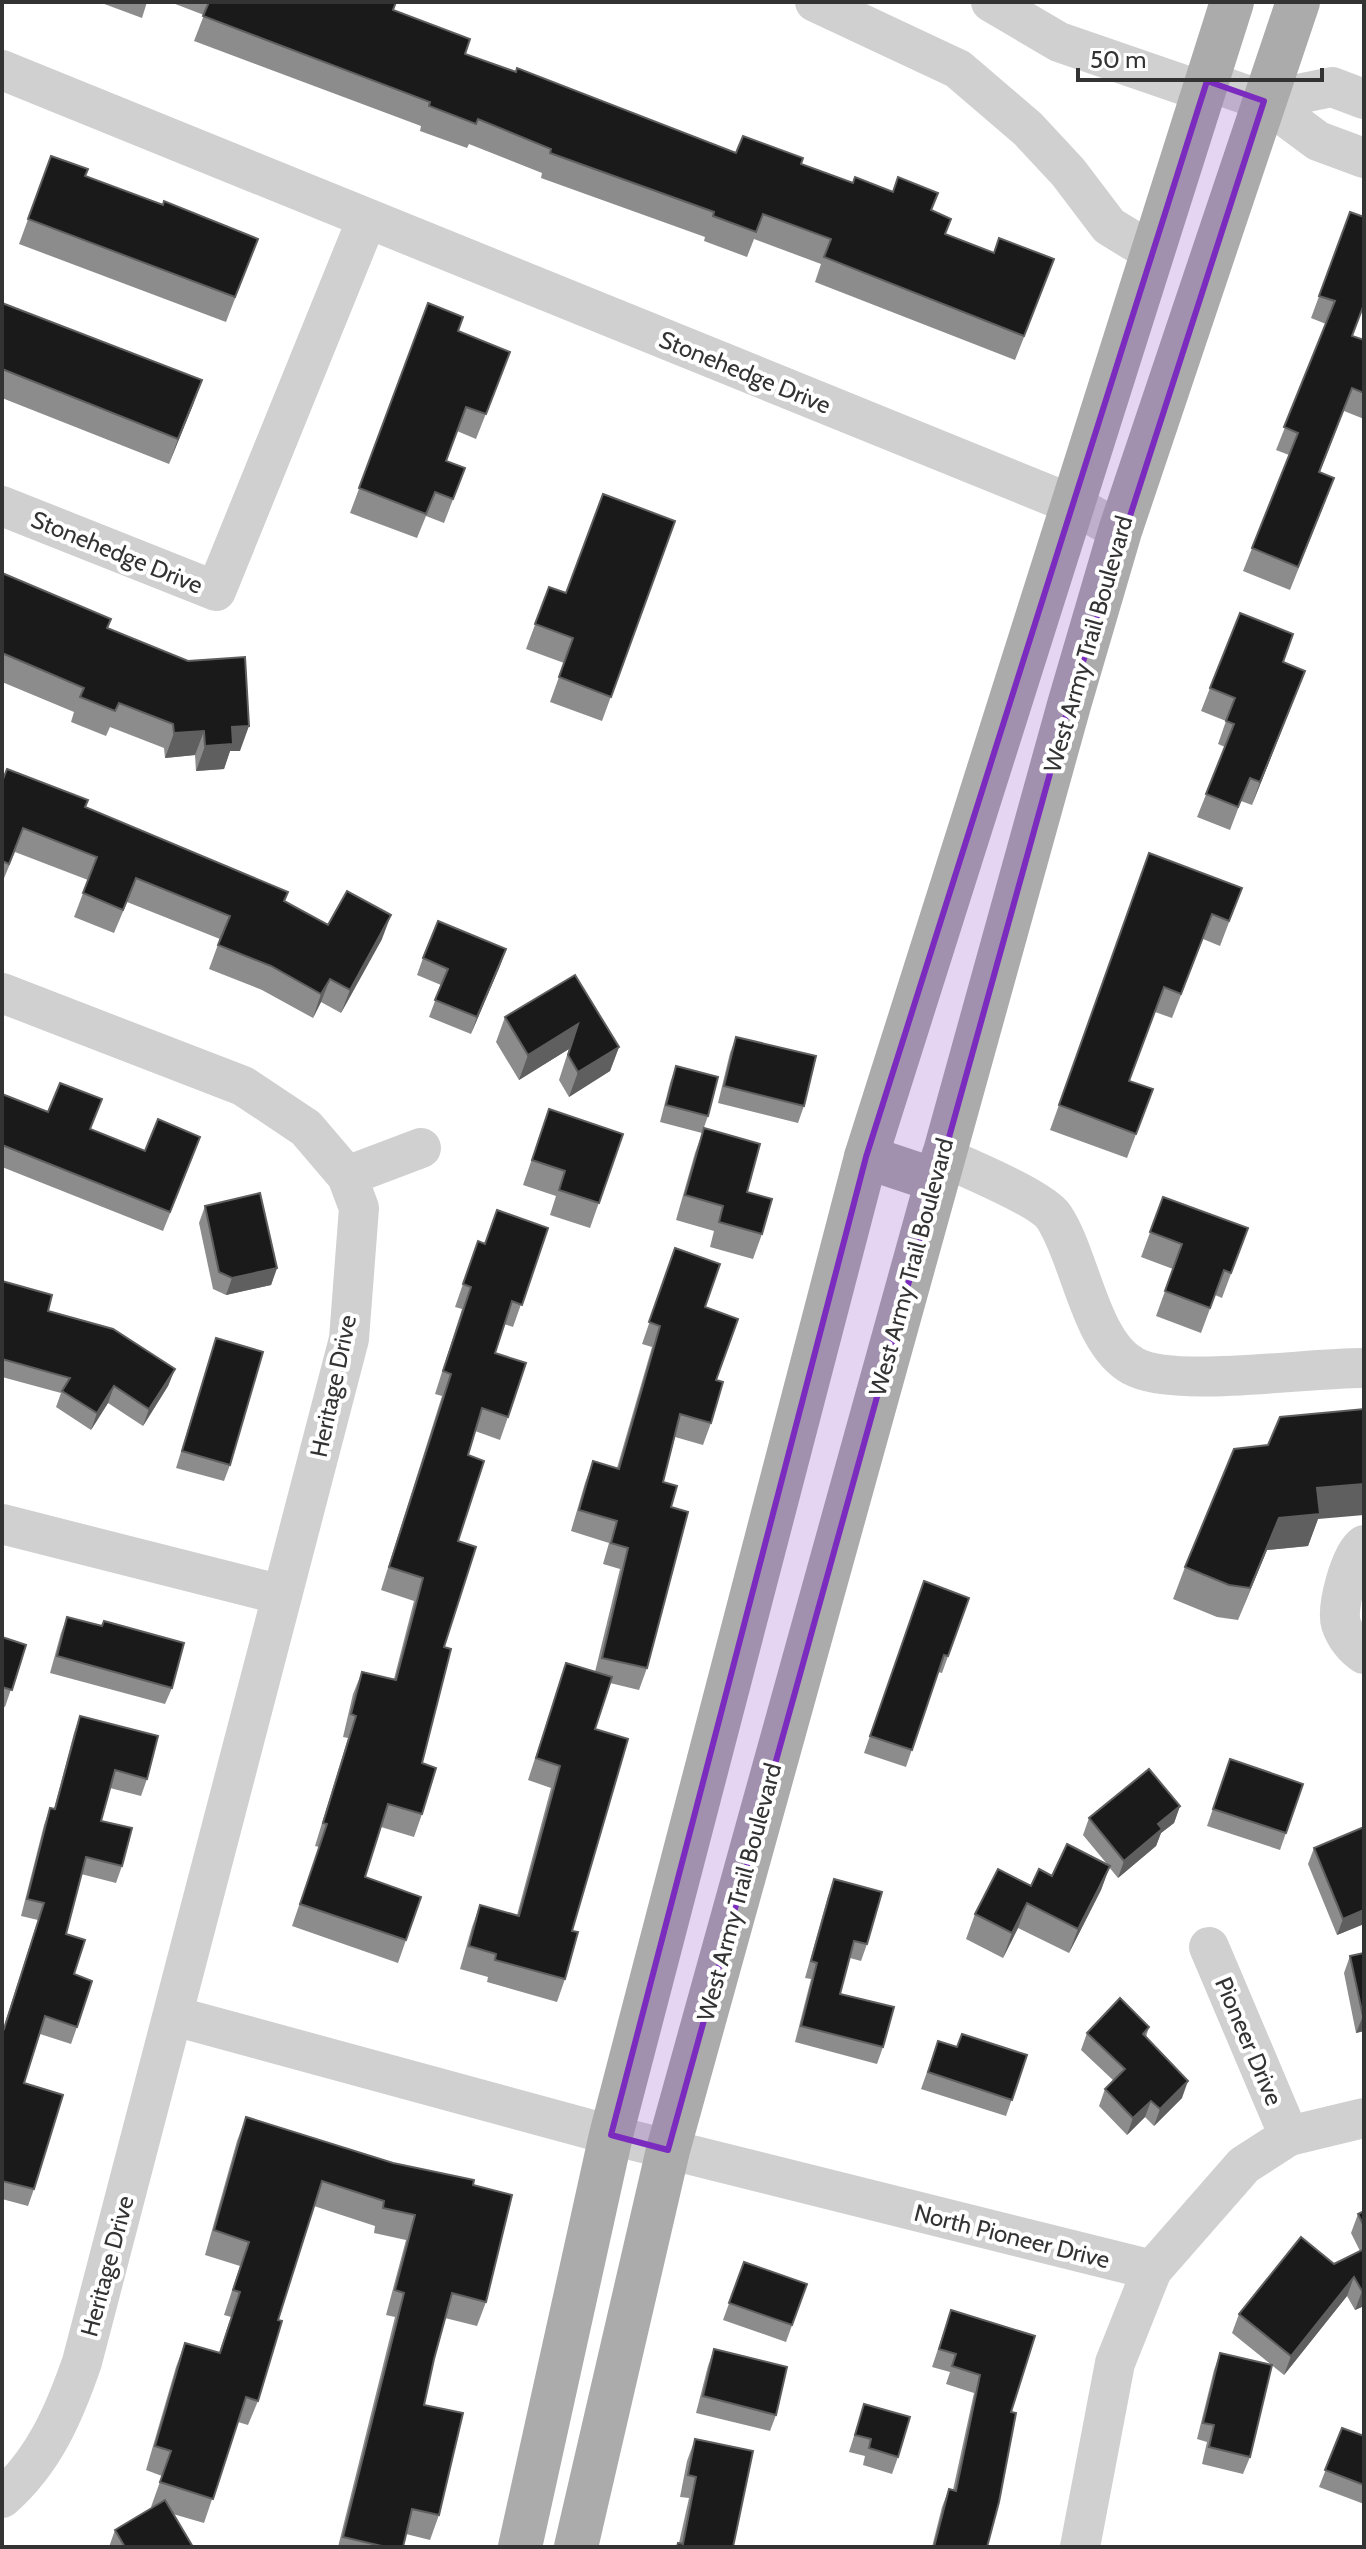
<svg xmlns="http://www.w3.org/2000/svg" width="1366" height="2549" font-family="Cabin,sans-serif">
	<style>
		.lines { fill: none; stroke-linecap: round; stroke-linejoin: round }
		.minor { stroke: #d0d0d0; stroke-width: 40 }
		.major { stroke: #ababab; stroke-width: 44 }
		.wall { fill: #8c8c8c }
		.shaded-wall { fill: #5f5f5f }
		.building { fill: #1a1a1a; stroke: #5f5f5f; stroke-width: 2 }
		.marked { fill: #7b2cbf; fill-opacity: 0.2; stroke: #7b2cbf; stroke-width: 6; stroke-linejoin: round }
		.labels { text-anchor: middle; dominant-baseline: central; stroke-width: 8; stroke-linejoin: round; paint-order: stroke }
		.street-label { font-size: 24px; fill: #333; stroke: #fff }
	</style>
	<rect width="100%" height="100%" fill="#fff"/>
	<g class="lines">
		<g class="minor">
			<polyline points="815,2 958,69 1028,129 1068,172 1109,226 1153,253"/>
			<polyline points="991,2 1059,42 1204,92"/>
			<polyline points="2,70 1074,505 1120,531"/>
			<polyline points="1207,81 1264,101 1318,141 1364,158"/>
			<polyline points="1264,101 1332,87 1364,99"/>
			<polyline points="2,506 216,591 367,219"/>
			<path d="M2,993l241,93 63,42 41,48 12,32 -10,131 -267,1023c-18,52 -38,99 -80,136"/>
			<path d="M941,1156c24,11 100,42 113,61 27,41 36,126 79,149 40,23 178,1 231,2"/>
			<polyline points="347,1176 421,1148"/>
			<polyline points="2,1524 282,1595"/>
			<path d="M1364,1545c-14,10 -28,63 -23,79 4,12 13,24 23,30"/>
			<polyline points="1209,1947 1289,2136"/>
			<polyline points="174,2016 611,2135 1152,2270 1244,2165 1289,2136 1364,2118"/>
			<polyline points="1080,2547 1115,2363 1152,2270"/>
		</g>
		<g class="major">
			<polyline points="866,1157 935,1180"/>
			<polyline points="520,2547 611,2135 866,1157 1232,2"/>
			<polyline points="576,2547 668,2150 1069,705 1120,531 1298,2"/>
		</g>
	</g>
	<g class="wall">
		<polygon points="99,2 147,2 142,18"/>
		<polygon points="170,2 396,2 393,10 465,54 736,153 801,164 931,211 946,234 1045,284 1015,360 815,282 821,264 754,239 747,257 704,241 705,237 541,178 542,173 469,144 467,148 420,131 421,126 194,41 204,15"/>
		<polygon points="51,156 85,176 258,239 226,322 19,244"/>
		<polygon points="1350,212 1352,336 1364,340 1364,419 1344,411 1320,472 1326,500 1290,590 1243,571 1289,455 1276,450 1326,324 1311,318"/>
		<polygon points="2,303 202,380 169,464 2,398"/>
		<polygon points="428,303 458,332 510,352 476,439 457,431 446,461 465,468 444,523 426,516 417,538 350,513"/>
		<polygon points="675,521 602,721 550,702 564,663 526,649 549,587 566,593"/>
		<polygon points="2,573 108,628 240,751 230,751 224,769 196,771 195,755 165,758 164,748 110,727 106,736 71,722 74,712 2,682"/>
		<polygon points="1283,662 1296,694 1252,805 1241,801 1230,830 1197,817 1225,747 1218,744 1226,721 1201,711 1210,688"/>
		<polygon points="2,782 85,807 285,901 328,925 382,939 341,1013 321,1002 313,1018 262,990 209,969 220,939 127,902 114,933 74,917 88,880 15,852 2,883"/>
		<polygon points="1149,853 1242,888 1220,946 1203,939 1172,1018 1155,1012 1129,1081 1153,1089 1127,1158 1050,1130"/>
		<polygon points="506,949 471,1034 429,1017 441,985 417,975 423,958"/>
		<polygon points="505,1017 619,1047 610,1071 569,1097 559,1080 569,1049 519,1080 496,1042"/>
		<polygon points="736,1037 804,1106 798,1123 718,1103 730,1053"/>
		<polygon points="676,1066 708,1116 702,1133 660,1122 670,1083"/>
		<polygon points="2,1094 145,1151 193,1156 163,1231 2,1167"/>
		<polygon points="549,1109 623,1134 590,1228 550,1215 556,1196 523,1185"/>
		<polygon points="704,1128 747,1192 762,1234 753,1259 710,1247 714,1231 676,1220 695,1153"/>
		<polygon points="1163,1197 1248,1228 1222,1298 1215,1295 1201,1333 1156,1316 1173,1269 1141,1257"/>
		<polygon points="205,1206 277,1268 271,1285 226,1295 213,1289 199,1223"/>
		<polygon points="548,1228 513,1327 504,1324 495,1353 508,1417 500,1440 475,1431 468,1455 458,1541 444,1647 422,1763 422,1814 414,1837 381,1827 365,1877 421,1897 398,1963 292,1926 319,1847 315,1846 348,1738 343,1737 353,1694 362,1672 394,1679 414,1601 381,1590 442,1396 435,1394 462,1309 455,1307 478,1241 485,1244"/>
		<polygon points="675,1248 705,1307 716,1380 711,1423 703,1445 675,1437 663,1482 671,1507 647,1668 639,1690 610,1683 595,1729 572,1931 565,1979 557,2002 487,1982 488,1977 460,1969 472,1927 480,1905 517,1915 551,1788 528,1780 566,1663 595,1672 620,1569 603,1564 609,1543 571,1531 585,1483 593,1461 617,1468 652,1347 642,1344"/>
		<polygon points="2,1281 48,1311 175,1369 168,1386 143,1426 108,1403 91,1430 56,1407 61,1393 2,1377"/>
		<polygon points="216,1338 230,1465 224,1481 176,1468"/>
		<polygon points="1318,1519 1308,1546 1267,1550 1238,1620 1217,1617 1173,1599 1185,1567"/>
		<polygon points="924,1581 969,1598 942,1673 938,1672 906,1767 864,1753"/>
		<polygon points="67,1617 172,1688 165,1704 50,1673 61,1633"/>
		<polygon points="2,1637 26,1645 5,1707 2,1706"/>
		<polygon points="80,1716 147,1779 141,1796 110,1788 101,1821 122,1866 116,1883 81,1874 66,1934 74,1974 77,2027 71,2044 40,2034 24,2083 34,2189 28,2206 2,2199 2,2028 3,2029 38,1920 21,1916 44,1825 50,1808 54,1809 74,1733"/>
		<polygon points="1230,1759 1303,1784 1280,1850 1207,1826"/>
		<polygon points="1180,1806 1174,1823 1161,1833 1156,1846 1118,1878 1109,1867 1101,1890 1069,1953 1018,1928 1003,1958 966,1939 975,1914 1052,1876 1107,1864 1083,1835 1089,1818"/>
		<polygon points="1314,1848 1364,1924 1337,1935 1308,1864"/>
		<polygon points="834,1879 867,1944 861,1961 850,1958 840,1994 883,2047 877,2064 795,2042 811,1979 805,1978 828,1896"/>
		<polygon points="1364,1953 1364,2031 1356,2033 1344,1973 1350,1956"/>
		<polygon points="1149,2027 1146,2037 1182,2098 1154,2126 1145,2117 1127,2135 1099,2106 1105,2089 1114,2081 1081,2050 1087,2033"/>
		<polygon points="962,2034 1027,2055 1006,2116 921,2089 938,2041 957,2047"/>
		<polygon points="246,2117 393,2163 473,2185 486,2302 477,2326 445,2318 434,2359 424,2405 439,2515 430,2540 406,2534 403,2547 338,2547 395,2317 386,2315 406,2240 374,2233 375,2226 314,2206 278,2320 258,2401 248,2425 238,2422 204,2523 173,2514 193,2547 109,2547 115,2530 153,2507 151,2507 162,2476 146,2470 176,2367 185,2343 219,2353 231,2317 224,2315 240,2266 205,2255 237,2141"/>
		<polygon points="1364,2211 1364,2306 1355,2310 1347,2296 1284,2375 1232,2333 1239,2314 1360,2251 1351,2233 1358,2214"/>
		<polygon points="744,2262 807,2284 786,2342 723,2320"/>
		<polygon points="951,2310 1011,2412 987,2547 932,2547 942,2507 949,2489 953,2490 974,2393 946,2384 950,2372 932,2367"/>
		<polygon points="714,2349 776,2415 770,2431 696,2413 708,2366"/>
		<polygon points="1220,2353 1250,2457 1243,2474 1202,2464 1207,2442 1197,2439 1214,2370"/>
		<polygon points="864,2404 898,2457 892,2474 863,2465 865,2456 849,2452"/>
		<polygon points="1342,2428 1364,2436 1364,2504 1319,2487"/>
		<polygon points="695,2439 733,2547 679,2543 689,2498 680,2497 687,2461"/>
	</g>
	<g class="shaded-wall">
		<polygon points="202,380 193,405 169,464 178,439"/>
		<polygon points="1305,671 1296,694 1252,805 1260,782"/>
		<polygon points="249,726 240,751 230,751 224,769 196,771 205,746 232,727"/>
		<polygon points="204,731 195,755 165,758 174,733"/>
		<polygon points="391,915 382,939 341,1013 350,990"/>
		<polygon points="506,949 500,966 471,1034 477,1017"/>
		<polygon points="330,979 321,1002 313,1018 321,994"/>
		<polygon points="578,1024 569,1049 519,1080 528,1055"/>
		<polygon points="619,1047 610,1071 569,1097 578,1072"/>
		<polygon points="277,1268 271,1285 226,1295 232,1278"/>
		<polygon points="175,1369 168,1386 143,1426 149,1409"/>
		<polygon points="114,1386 108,1403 91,1430 97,1413"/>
		<polygon points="1364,1484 1364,1515 1318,1519 1308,1546 1267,1550 1238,1620 1279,1518 1317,1488"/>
		<polygon points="1180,1806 1174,1823 1161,1833 1156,1846 1118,1878 1124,1861 1158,1824"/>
		<polygon points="1110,1866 1101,1890 1069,1953 1078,1929"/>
		<polygon points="1027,1903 1018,1928 1003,1958 1012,1933"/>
		<polygon points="1364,1910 1364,1924 1337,1935 1343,1919"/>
		<polygon points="1363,2016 1364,2016 1364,2031 1356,2033"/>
		<polygon points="1188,2081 1182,2098 1154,2126 1160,2109"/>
		<polygon points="1151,2101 1145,2117 1127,2135 1133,2118"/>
		<polygon points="1354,2277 1347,2296 1284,2375 1291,2356"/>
		<polygon points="1364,2290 1364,2306 1355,2310 1362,2291"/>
	</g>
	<g class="building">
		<polygon points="209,2 396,2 393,10 470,39 465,54 516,72 517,68 736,153 743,136 803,158 801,164 853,183 855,177 893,192 898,177 938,193 931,210 951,219 945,234 994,253 999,238 1054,259 1024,336 824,257 831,239 763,214 756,232 713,216 714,212 550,153 551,149 478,119 476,124 429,106 430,102 203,16"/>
		<polygon points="51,156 88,169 85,176 163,205 164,201 258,239 235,297 28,219"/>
		<polygon points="1350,212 1364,217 1364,304 1352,336 1364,340 1364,393 1352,388 1319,472 1334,478 1298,567 1252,548 1298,433 1284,427 1335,301 1319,296"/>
		<polygon points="2,303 202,380 178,439 2,369"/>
		<polygon points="428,303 463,317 458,331 510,352 486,414 466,407 446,461 465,468 453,499 435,492 426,514 359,488"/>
		<polygon points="603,494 675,521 611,697 559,677 573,638 535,624 549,587 566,593"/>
		<polygon points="2,573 111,619 107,628 188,661 245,657 249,726 232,727 233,744 205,746 204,731 174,733 173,724 119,703 115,711 80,697 84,688 2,653"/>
		<polygon points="1240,613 1293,634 1283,662 1305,671 1260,782 1250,778 1238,807 1206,794 1234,724 1226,721 1235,698 1210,688"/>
		<polygon points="7,769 88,800 85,807 288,892 284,901 328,925 347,891 391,915 350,990 330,979 321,994 271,966 218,945 230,916 136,878 123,910 83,893 97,857 23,828 9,864 2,861 2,782"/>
		<polygon points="1149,853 1242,888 1229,921 1212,914 1181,994 1164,987 1129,1081 1153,1089 1136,1134 1059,1105"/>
		<polygon points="438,921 506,949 477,1017 435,1000 448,969 423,958"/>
		<polygon points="575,975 619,1047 578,1072 568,1055 578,1024 528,1055 505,1017"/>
		<polygon points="736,1037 816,1056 804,1106 724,1086"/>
		<polygon points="676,1066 718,1077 708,1116 666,1105"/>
		<polygon points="60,1083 102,1099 90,1129 145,1151 158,1119 200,1137 170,1212 2,1145 2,1094 48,1112"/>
		<polygon points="549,1109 623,1134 599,1203 559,1190 565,1171 532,1160"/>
		<polygon points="704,1128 760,1144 747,1192 772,1199 762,1234 719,1222 723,1206 685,1195"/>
		<polygon points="260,1193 277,1268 232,1278 219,1272 205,1206"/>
		<polygon points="1163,1197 1248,1228 1231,1273 1224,1270 1210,1308 1165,1291 1182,1244 1150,1232"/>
		<polygon points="497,1210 548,1228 522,1305 512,1301 495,1353 526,1363 508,1417 482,1408 468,1455 484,1461 458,1541 476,1547 444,1647 451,1649 422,1763 436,1768 422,1814 388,1804 365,1877 421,1897 406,1940 300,1904 327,1824 323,1823 356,1716 351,1714 362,1672 396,1680 423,1578 389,1567 451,1374 443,1371 471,1287 463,1284 478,1241 485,1244"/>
		<polygon points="675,1248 720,1264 705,1307 738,1319 716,1380 723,1382 711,1423 680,1414 663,1482 677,1486 671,1507 688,1512 647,1668 602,1658 628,1548 611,1543 617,1521 579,1510 593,1461 619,1469 660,1326 649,1322"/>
		<polygon points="2,1281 52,1295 48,1311 113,1329 175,1369 149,1409 114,1386 97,1413 62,1391 70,1378 2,1359"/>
		<polygon points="216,1338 263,1352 230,1465 182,1451"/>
		<polygon points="1364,1409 1364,1484 1317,1488 1320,1514 1279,1518 1250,1588 1229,1585 1185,1567 1234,1449 1268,1445 1280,1417"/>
		<polygon points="924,1581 969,1598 948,1656 944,1655 912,1750 870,1736"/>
		<polygon points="67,1617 102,1626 104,1621 184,1643 172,1688 57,1656"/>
		<polygon points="2,1637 26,1645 12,1690 2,1687"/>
		<polygon points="566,1663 612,1677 595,1729 628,1739 572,1931 578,1932 565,1979 495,1960 496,1954 469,1946 480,1905 519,1916 560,1766 536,1758"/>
		<polygon points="80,1716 158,1736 147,1779 115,1770 101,1821 132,1828 122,1866 86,1857 66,1934 85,1940 74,1974 92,1981 77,2027 45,2016 24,2083 63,2095 34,2189 2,2181 2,2028 4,2029 44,1903 27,1899 50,1808 55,1809"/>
		<polygon points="1230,1759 1303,1784 1286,1833 1213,1809"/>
		<polygon points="1149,1769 1180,1806 1158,1824 1162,1829 1124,1861 1089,1818"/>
		<polygon points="1364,1827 1364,1910 1343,1919 1314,1848"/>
		<polygon points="1067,1844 1110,1866 1078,1929 1027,1903 1012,1933 975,1914 998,1869 1031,1886 1039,1869 1052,1876"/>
		<polygon points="834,1879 882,1892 867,1944 854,1941 840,1994 894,2007 883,2047 801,2026 817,1963 811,1961"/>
		<polygon points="1364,1953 1364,2016 1363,2016 1350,1956"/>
		<polygon points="1120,1998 1149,2027 1143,2034 1188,2081 1160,2109 1151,2101 1133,2118 1105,2089 1125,2069 1087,2033"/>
		<polygon points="962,2034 1027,2055 1012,2100 928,2072 938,2041 957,2047"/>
		<polygon points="246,2117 393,2163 474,2180 473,2185 512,2195 486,2302 452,2293 434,2359 424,2405 463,2413 439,2515 412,2509 403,2547 386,2547 343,2537 404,2293 395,2290 415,2215 383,2208 384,2201 322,2181 278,2320 282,2321 258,2401 246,2397 213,2499 160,2482 171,2451 155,2446 185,2343 220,2353 240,2292 233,2290 249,2242 214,2230"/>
		<polygon points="1364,2211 1364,2226 1358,2214"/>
		<polygon points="1301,2237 1334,2264 1364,2249 1364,2290 1362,2291 1354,2277 1291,2356 1239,2314"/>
		<polygon points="744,2262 807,2284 792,2325 729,2303"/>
		<polygon points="951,2310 1035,2336 1011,2412 1016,2413 999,2502 987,2547 934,2547 949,2489 956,2491 980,2375 952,2366 956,2354 939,2349"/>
		<polygon points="714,2349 787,2367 776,2415 703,2396"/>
		<polygon points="1220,2353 1272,2365 1250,2457 1209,2447 1214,2425 1203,2423"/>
		<polygon points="864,2404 910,2417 898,2457 869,2448 871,2439 855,2435"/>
		<polygon points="1342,2428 1364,2436 1364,2485 1325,2470"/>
		<polygon points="695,2439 753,2451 733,2547 677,2547 678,2543 683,2544 696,2477 688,2475"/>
		<polygon points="165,2500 193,2547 125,2547 115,2530"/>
	</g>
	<path class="marked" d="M1207,81l57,20 -195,604 -401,1445 -57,-15 255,-978z"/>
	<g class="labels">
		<g class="street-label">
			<text transform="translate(745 372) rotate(22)">Stonehedge Drive</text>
			<text transform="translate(117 552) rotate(22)">Stonehedge Drive</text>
			<text transform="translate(1088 644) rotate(-74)">West Army Trail Boulevard</text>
			<text transform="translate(911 1267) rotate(-75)">West Army Trail Boulevard</text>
			<text transform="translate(333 1386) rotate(-78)">Heritage Drive</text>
			<text transform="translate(739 1892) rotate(-75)">West Army Trail Boulevard</text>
			<text transform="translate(1249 2041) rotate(67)">Pioneer Drive</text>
			<text transform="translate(1012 2236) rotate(14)">North Pioneer Drive</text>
			<text transform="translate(107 2266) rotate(-75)">Heritage Drive</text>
		</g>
	</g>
	<rect width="1366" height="2549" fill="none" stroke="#333333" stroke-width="8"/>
	<path d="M1078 68v12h244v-12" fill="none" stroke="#333333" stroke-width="4"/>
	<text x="1090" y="68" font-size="24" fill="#333333" stroke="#ffffff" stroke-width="6" paint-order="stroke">50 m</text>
</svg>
